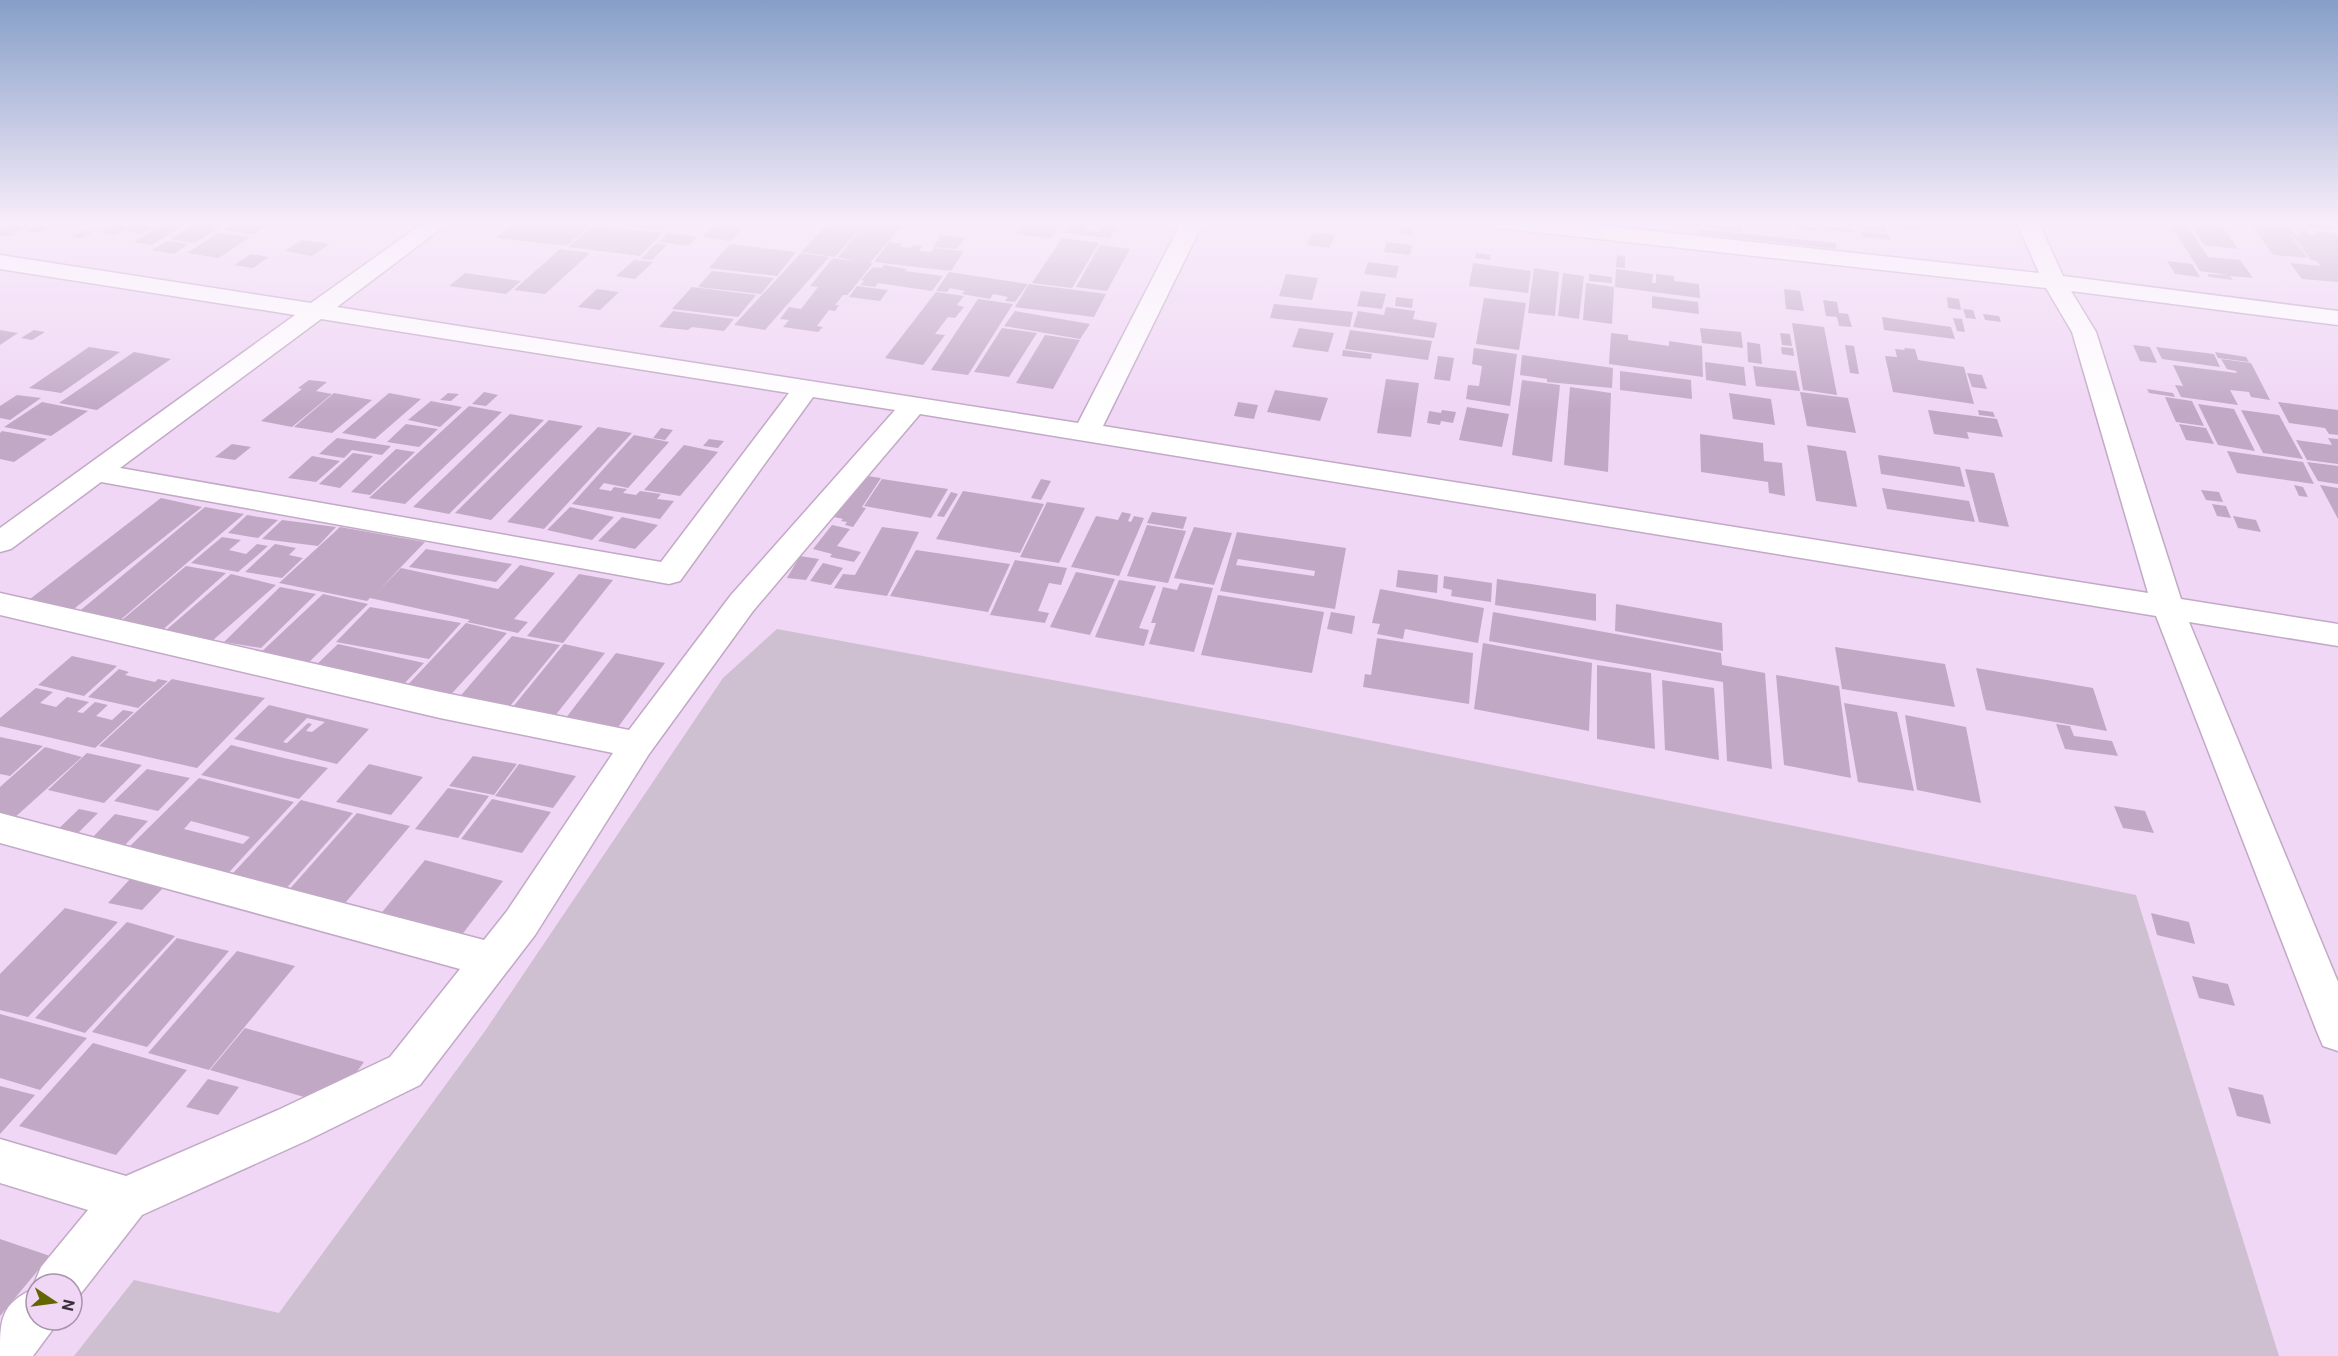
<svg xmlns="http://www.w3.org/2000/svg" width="2338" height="1356" font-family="Roboto,sans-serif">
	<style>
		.green { fill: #cebfd1 }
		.building { fill: #c1a9c6; fill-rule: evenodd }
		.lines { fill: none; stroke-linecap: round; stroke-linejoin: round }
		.minor-casing { stroke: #c2a9c6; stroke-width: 3 }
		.minor { fill: #fff; fill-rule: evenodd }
	</style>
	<rect width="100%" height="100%" fill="#f0d7f5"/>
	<polygon class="green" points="777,629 1289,724 2136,895 2279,1356 74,1356 134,1280 279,1313 485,1031 723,678"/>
	<g class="building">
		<polygon points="14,221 38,221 11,236 0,235 0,229"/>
		<polygon points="118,221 140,221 116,235 99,233"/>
		<polygon points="143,221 163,221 142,234 126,231"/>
		<polygon points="199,221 229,221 195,243 170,239"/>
		<polygon points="238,221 274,221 253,234 224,230"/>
		<polygon points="516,221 566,221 591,224 567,246 496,238"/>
		<polygon points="629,221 672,221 661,231 623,226"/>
		<polygon points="719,221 751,221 731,241 702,237"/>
		<polygon points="830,221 867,221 835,257 801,252"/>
		<polygon points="868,221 909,221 902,229 899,229 870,263 873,263 851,291 847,295 843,295 835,305 839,305 835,311 829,310 817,326 823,327 818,332 783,327 789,320 780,319 789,307 801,309 818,287 810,286 833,258 854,261 838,257"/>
		<polygon points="1024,221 1061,221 1051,238 1016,234"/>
		<polygon points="1071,221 1091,221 1085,230 1099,232 1104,224 1095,221 1112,221 1111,223 1118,224 1110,238 1064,233"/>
		<polygon points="1822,221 1860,221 1861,227 1830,223 1831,227 1854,229 1855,233 1824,230"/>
		<polygon points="1861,221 1884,223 1887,232 1864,230"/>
		<polygon points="1903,221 1928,221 1930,227 1921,226 1923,230 1904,228"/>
		<polygon points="2168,221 2184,221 2208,257 2240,260 2253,278 2230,276 2233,280 2209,277 2207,274 2228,275 2200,271"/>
		<polygon points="2188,221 2219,221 2238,249 2204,245"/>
		<polygon points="2256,221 2327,221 2334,230 2256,223"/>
		<polygon points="1706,222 1741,226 1742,232 1707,228"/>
		<polygon points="165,223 182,226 152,245 134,242"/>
		<polygon points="2250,223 2291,228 2297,236 2300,236 2294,228 2305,229 2308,234 2318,235 2315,231 2335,233 2338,236 2338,282 2302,279 2290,263 2321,266 2317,261 2311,260 2292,235 2290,235 2308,258 2273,255"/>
		<polygon points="38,224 53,226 41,233 26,231"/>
		<polygon points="593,225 663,233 640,256 568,247"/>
		<polygon points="1796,225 1815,227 1816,231 1797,229"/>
		<polygon points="1402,227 1413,228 1411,236 1400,234"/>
		<polygon points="1698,229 1836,243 1837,249 1699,234"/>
		<polygon points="83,230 92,232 82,238 72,237"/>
		<polygon points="1861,231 1888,234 1890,240 1863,237"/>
		<polygon points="1313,232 1335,235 1329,248 1307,245"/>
		<polygon points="218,233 250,237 219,258 187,253"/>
		<polygon points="668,233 697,237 688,246 659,242"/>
		<polygon points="941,235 965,238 957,249 933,247"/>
		<polygon points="1062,238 1099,243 1072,288 1032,283"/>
		<polygon points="302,240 330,244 312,256 285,251"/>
		<polygon points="167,241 188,244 174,254 152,250"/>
		<polygon points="889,242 903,244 900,247 911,248 913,245 922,246 919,251 931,252 934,248 964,251 951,271 874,262"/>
		<polygon points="1386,242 1412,245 1410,255 1384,252"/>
		<polygon points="656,243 667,245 652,260 641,259"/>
		<polygon points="730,244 796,252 777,276 709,268"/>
		<polygon points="1100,245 1130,249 1107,291 1076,287"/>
		<polygon points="560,249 590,253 545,294 514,290"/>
		<polygon points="801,253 829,257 765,330 734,325"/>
		<polygon points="1476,253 1491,255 1490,260 1475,258"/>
		<polygon points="251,254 269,257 253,268 234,265"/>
		<polygon points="1617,255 1625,257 1625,268 1616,267"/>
		<polygon points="634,260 653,262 635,279 616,276"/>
		<polygon points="2167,261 2192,264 2200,277 2175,274"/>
		<polygon points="1368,262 1399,266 1396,278 1364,274"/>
		<polygon points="1473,263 1531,271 1528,293 1469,286"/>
		<polygon points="884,265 907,269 905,271 943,276 932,291 878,283 875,287 860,285 864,281 861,280 873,267 882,268"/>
		<polygon points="1534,268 1559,272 1555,316 1528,313"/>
		<polygon points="1616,269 1653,274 1652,283 1656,283 1656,274 1674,276 1674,281 1699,284 1700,298 1615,287"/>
		<polygon points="712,271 774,278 761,294 698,287"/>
		<polygon points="949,272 1028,284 1015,302 1005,301 1008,297 993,294 990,299 962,294 965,291 950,288 947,292 936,291"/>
		<polygon points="465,273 521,281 506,294 449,286"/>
		<polygon points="1563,273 1584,276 1579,319 1558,316"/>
		<polygon points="1286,274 1318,278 1312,300 1279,296"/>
		<polygon points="1589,274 1612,277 1612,283 1589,281"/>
		<polygon points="1586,283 1614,287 1612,324 1583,320"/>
		<polygon points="1029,284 1106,294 1094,317 1015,307"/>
		<polygon points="857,286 872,288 888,290 880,301 849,297"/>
		<polygon points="692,287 756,295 738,317 672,309"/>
		<polygon points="597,289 619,292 600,310 578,307"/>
		<polygon points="1784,289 1800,291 1804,311 1786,309"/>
		<polygon points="1361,291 1386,294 1382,309 1357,306"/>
		<polygon points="936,292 964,296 957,305 964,307 955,318 948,317 935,334 945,335 923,365 885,358"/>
		<polygon points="1652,296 1698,302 1699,314 1652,308"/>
		<polygon points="1396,297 1413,299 1412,308 1395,306"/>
		<polygon points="1947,297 1959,299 1961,310 1948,308"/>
		<polygon points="1484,298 1526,303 1519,350 1476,344"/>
		<polygon points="978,299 1013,304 968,375 931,370"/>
		<polygon points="1823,300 1837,302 1839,313 1848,314 1852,327 1839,326 1837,317 1826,316"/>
		<polygon points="1274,304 1353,312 1350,327 1270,318"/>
		<polygon points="1386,307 1415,311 1413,319 1437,323 1434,338 1353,327 1358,311 1384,315"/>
		<polygon points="1963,309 1973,310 1976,319 1966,318"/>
		<polygon points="673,311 734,319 724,331 692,327 688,330 659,327"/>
		<polygon points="1015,311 1090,324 1080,339 1004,326"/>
		<polygon points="1983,314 1999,316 2001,322 1985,320"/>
		<polygon points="1882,317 1951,327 1955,339 1884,330"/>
		<polygon points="1953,318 1962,319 1965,332 1957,331"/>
		<polygon points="1792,323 1824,327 1837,395 1803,390"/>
		<polygon points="1002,328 1037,333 1009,377 974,372"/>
		<polygon points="1299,328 1334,333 1328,352 1292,347"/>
		<polygon points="1700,328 1741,332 1743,348 1702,343"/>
		<polygon points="0,330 18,333 0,345"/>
		<polygon points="34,330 45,332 32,340 21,338"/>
		<polygon points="1350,330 1432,341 1428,360 1345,349"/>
		<polygon points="1611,333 1628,335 1628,340 1669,346 1669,341 1702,346 1703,377 1609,364"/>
		<polygon points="1780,333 1790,334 1792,346 1782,345"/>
		<polygon points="1045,335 1080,340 1053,389 1016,383"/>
		<polygon points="1747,342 1760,344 1762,364 1748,362"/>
		<polygon points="1845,345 1854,346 1859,374 1850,373"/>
		<polygon points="2133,345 2150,347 2157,363 2140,361"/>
		<polygon points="89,347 120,352 61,393 29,388"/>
		<polygon points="1781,347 1793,348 1794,356 1782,354"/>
		<polygon points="2156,347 2214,354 2220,367 2162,359"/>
		<polygon points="1474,348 1517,354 1510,406 1466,399 1468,385 1479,386 1482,366 1472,364"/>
		<polygon points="1904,348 1915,349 1918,360 1964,367 1974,404 1893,392 1885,356 1897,357 1895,349 1905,350"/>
		<polygon points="1343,350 1372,354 1371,359 1342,356"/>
		<polygon points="134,352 171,359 97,410 59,403"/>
		<polygon points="2215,352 2246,357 2249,362 2218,358"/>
		<polygon points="1522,355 1613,368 1612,388 1547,382 1547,379 1520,375"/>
		<polygon points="1438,356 1454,358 1450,381 1434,379"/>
		<polygon points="2221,359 2251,363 2270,400 2251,397 2249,392 2230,390 2238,405 2181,397 2175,385 2183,386 2173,365 2237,373 2236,371 2227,369"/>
		<polygon points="1705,362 1744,367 1746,386 1706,380"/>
		<polygon points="1753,366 1796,371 1800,391 1756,386"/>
		<polygon points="1620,371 1691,380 1692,399 1620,390"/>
		<polygon points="1967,373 1982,375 1987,389 1972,387"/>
		<polygon points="1386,379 1419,383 1411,437 1377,433"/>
		<polygon points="309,380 327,382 316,391 332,394 292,427 261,421 302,389 298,388"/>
		<polygon points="1522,380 1560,385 1552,462 1512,455"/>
		<polygon points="1570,387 1611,393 1608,472 1564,465"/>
		<polygon points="2147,389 2173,393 2175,397 2149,393"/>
		<polygon points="1275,390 1328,398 1320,421 1267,412"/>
		<polygon points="484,392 498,395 486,406 472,404"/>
		<polygon points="1800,392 1848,398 1856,433 1807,426"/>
		<polygon points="334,393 372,400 332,433 294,427"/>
		<polygon points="389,393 421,399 375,439 342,433"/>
		<polygon points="448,393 459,394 451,401 440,400"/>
		<polygon points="1729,393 1771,399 1775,425 1733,419"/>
		<polygon points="17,395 41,398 10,420 0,418 0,406"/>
		<polygon points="2165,397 2192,401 2204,426 2176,422"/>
		<polygon points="431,401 462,407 440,427 408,420"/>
		<polygon points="42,402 88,411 51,436 4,427"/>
		<polygon points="1238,402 1258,405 1254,419 1234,416"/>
		<polygon points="2278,402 2338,410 2338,435 2329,434 2325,428 2289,423"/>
		<polygon points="2198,404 2234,409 2255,451 2218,445"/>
		<polygon points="469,406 502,412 405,504 369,498"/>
		<polygon points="1467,407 1509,414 1502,447 1459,440"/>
		<polygon points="1442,410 1456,412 1453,423 1441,421 1440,425 1427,423 1429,411 1441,413"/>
		<polygon points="1928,410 1997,419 2003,437 1967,432 1969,439 1934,434"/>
		<polygon points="1978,410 1993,412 1995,417 1979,415"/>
		<polygon points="2241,410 2279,415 2303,459 2263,453"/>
		<polygon points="510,414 544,420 449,514 413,507"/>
		<polygon points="549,420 583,426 491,520 455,513"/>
		<polygon points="406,424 438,429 419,447 387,442"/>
		<polygon points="2179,424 2206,428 2214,444 2186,440"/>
		<polygon points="598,427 632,433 544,529 507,522"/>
		<polygon points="661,428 673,430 665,440 653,438"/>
		<polygon points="2,431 47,439 14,462 0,459 0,433"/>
		<polygon points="1700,434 1763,443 1764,461 1782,463 1785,496 1769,493 1768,482 1701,472"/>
		<polygon points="634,435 669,442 628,488 604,483 599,489 611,491 614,487 627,489 623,493 636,495 640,491 661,494 657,499 674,501 660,519 572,504"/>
		<polygon points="337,438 391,446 382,455 352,450 344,458 319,454"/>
		<polygon points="2328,438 2338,439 2338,464 2307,460 2296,440 2332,445"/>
		<polygon points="709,439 724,441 718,448 703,446"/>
		<polygon points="232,444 251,447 235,460 215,457"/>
		<polygon points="684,445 718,452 680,496 644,490"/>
		<polygon points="1807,445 1846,451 1857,507 1816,501"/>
		<polygon points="396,449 415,452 370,495 351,492"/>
		<polygon points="2227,451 2303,462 2314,484 2237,473"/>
		<polygon points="353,453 373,456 340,488 319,484"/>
		<polygon points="1878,455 1960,467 1965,487 1881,474"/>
		<polygon points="312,456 340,461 316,482 288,478"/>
		<polygon points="2307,462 2338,466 2338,484 2318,481"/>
		<polygon points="1965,469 1994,473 2009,527 1979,522"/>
		<polygon points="854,474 881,478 862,507 866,508 853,527 845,525 847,522 841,521 843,519 834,517 845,501"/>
		<polygon points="882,479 948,489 931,518 864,506"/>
		<polygon points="1041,479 1051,481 1041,500 1031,498"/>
		<polygon points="2294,485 2303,487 2308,497 2299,496"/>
		<polygon points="2320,485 2338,488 2338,519"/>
		<polygon points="1882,488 1969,501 1975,522 1887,509"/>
		<polygon points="2201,490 2219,492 2223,502 2206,500"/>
		<polygon points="963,491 1044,504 1020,553 936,539"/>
		<polygon points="951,492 958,494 944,517 937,516"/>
		<polygon points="161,498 202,507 65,616 21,606"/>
		<polygon points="1047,502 1085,508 1059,563 1020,557"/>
		<polygon points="2212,504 2226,506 2231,518 2217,516"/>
		<polygon points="205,507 244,514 118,622 76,614"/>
		<polygon points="570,507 614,517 592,540 547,530"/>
		<polygon points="1122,512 1131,514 1128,521 1131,522 1134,516 1144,518 1119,576 1071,567 1096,516 1118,520"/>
		<polygon points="1152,512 1187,517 1183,529 1147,523"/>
		<polygon points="247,515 278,520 258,538 228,533"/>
		<polygon points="2233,516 2256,520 2261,532 2238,528"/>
		<polygon points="622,517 658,525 635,549 598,541"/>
		<polygon points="282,520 336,527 318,546 262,539"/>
		<polygon points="832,525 850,529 837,546 861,552 854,562 830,557 832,554 813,549"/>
		<polygon points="1147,525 1186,531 1168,583 1127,576"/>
		<polygon points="340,527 425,542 378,591 401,568 498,589 520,565 555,573 514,619 528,622 518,633 467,622 470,620 370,598 367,601 279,583"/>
		<polygon points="882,527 919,532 887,596 834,588 843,574 855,575"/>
		<polygon points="1194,527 1232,533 1214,585 1174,578"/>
		<path d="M1237,532l109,16 -11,61 -115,-18zM1238,559l77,12 -1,5 -78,-11z"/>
		<polygon points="222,537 241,540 229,550 246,554 257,544 268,546 238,572 191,563"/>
		<polygon points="275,544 296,548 289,555 303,558 282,578 245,572"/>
		<polygon points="426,549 512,564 496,582 409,567"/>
		<polygon points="916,550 1010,564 988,612 890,596"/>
		<polygon points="800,556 819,559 806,580 787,578"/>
		<polygon points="1015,560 1067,568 1061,585 1049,583 1038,611 1049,613 1045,623 990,615"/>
		<polygon points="823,563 843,568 831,585 810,581"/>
		<polygon points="186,566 226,573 157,635 115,626"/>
		<polygon points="1398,570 1438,575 1437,593 1396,587"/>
		<polygon points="1076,572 1115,579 1090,635 1050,627"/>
		<polygon points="231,574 276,585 204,648 158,637"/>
		<polygon points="579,574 613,580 563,643 527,636"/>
		<polygon points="1444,576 1492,583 1491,602 1451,596 1452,590 1443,588"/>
		<polygon points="1497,579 1596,594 1596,621 1495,605"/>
		<polygon points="1119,580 1156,586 1139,628 1149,630 1144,646 1095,637"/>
		<polygon points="1180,583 1213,588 1194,652 1149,644 1156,623 1151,623 1163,587 1177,590"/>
		<polygon points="280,587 316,594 261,648 224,642"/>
		<polygon points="1380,589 1484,608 1478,643 1405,629 1403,639 1377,634 1380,624 1372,623"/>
		<polygon points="323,594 368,604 305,666 258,655"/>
		<polygon points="1218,595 1324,612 1312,673 1201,655"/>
		<polygon points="1616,604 1722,623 1723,651 1615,631"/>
		<polygon points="370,607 461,623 429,659 336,642"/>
		<polygon points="1331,612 1355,616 1352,634 1327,629"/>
		<polygon points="1493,612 1721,653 1722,665 1765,673 1772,769 1727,761 1723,682 1489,641"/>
		<polygon points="466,623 507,633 444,702 401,692"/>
		<polygon points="512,636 560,645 506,711 457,700"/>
		<polygon points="1377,638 1473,653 1469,704 1363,687 1365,674 1371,675"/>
		<polygon points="1483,643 1592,663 1589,731 1474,709"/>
		<polygon points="338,644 424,663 401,687 315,666"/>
		<polygon points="564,644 605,653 554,717 512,708"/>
		<polygon points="1835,647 1945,664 1955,707 1842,689"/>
		<polygon points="616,653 665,663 616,730 565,719"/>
		<polygon points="72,656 117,666 84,696 38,685"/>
		<polygon points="1597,665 1651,673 1655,749 1597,739"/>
		<polygon points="1976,668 2093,688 2107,731 1986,710"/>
		<polygon points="119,669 129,672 125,675 155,682 158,679 168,681 138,708 88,697"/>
		<polygon points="1776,675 1839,686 1851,778 1784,765"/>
		<polygon points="172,679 265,698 197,768 99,746"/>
		<polygon points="1662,680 1714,688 1719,760 1665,750"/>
		<polygon points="36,688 53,692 40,703 56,707 67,697 89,702 77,712 83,713 95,702 108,705 96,716 112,720 123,710 134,712 95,748 0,726 0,718"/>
		<polygon points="1844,703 1897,712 1914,791 1858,782"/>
		<path d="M269,705l100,24 -32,35 -103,-25zM307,718l18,4 -13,10 -6,-1 6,-7 -4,-1 -21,20 -4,-1z"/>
		<polygon points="1905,715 1966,727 1981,803 1917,790"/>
		<polygon points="2056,724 2070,726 2074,736 2112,741 2118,756 2065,749"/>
		<polygon points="0,737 43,746 10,776 0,774"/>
		<polygon points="231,745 284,758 328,768 299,799 201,775"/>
		<polygon points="45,747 82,757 13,819 0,816 0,787"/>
		<polygon points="87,753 142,765 104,803 48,790"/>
		<polygon points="473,756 517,764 494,795 449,786"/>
		<polygon points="369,764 423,777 391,815 336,802"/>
		<polygon points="519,764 576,776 553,808 495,796"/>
		<polygon points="147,769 190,778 158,811 114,801"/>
		<path d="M199,778l95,24 -73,79 -100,-26zM191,821l59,16 -7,7 -59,-15z"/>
		<polygon points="448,788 489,796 458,838 415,829"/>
		<polygon points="492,799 551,812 522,853 461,839"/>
		<polygon points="301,800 353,813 275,901 221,886"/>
		<polygon points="2114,806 2145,811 2154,833 2123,828"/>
		<polygon points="79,809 98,813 70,841 50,837"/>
		<polygon points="357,813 410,826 335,915 280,900"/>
		<polygon points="115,814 148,821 123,847 90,840"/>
		<polygon points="425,860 503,881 454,945 374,922"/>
		<polygon points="131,878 165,886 142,910 108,903"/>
		<polygon points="65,908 118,922 28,1017 0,1010 0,974"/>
		<polygon points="2151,913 2189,922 2195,944 2157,935"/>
		<polygon points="127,922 175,936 85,1033 35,1018"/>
		<polygon points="177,938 229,951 147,1047 92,1032"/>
		<polygon points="237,951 295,966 209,1070 148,1053"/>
		<polygon points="2192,976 2228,984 2235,1006 2199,998"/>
		<polygon points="0,1014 87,1038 40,1090 0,1078"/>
		<polygon points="245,1028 364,1062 332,1105 210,1070"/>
		<polygon points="93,1043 187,1070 116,1155 19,1126"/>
		<polygon points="208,1079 239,1087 218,1115 186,1107"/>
		<polygon points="0,1086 35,1095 0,1134"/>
		<polygon points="2228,1087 2263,1095 2271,1124 2237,1116"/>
		<polygon points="0,1239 50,1256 0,1316"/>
	</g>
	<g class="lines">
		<defs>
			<path id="minor" d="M426,221h25l-114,86 741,116 104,-202h22l-101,205 1045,167 -76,-261 -26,-44 -547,-60 -8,-2 -3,-5h72l479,52 -23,-52h22l25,55 275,35v14l-267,-34 25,41 85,267 157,25v22l-149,-24 149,360v69l-15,-5 -6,-14 -161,-416 -1236,-202 -167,197 -104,143 -114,181 -115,150 -112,55 -166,75 -67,86 -3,1v-18h-36v36h21l-4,9 -20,27h-33c0,-36 0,-53 36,-68l-2,-4 7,-17 47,-57 -88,-27v-44l126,37 152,-66 112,-53 70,-88 -460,-126v-30l484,127 23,-29 106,-158 -173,-35 -440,-103v-22l440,99 189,38 102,-135 164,-185 -82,-13 -133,184 -11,3 -568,-102 -90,67 -11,3v-24l295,-213 -295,-46v-14l311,48zM321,319l468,74 -128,169 -541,-94z"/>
		</defs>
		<use href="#minor" class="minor-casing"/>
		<use href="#minor" class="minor"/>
	</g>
	<linearGradient id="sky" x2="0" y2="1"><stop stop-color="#869fc8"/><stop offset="0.54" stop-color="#f8edfa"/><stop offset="1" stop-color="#f8edfa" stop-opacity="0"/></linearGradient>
	<rect width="2338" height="411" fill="url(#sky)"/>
	<g transform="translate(54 1302) rotate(103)"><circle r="28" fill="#f0d7f5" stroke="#a794ab" stroke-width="1.5"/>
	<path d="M0-4.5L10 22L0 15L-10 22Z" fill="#636500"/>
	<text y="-9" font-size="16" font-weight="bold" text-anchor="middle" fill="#3a303c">N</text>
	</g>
</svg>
